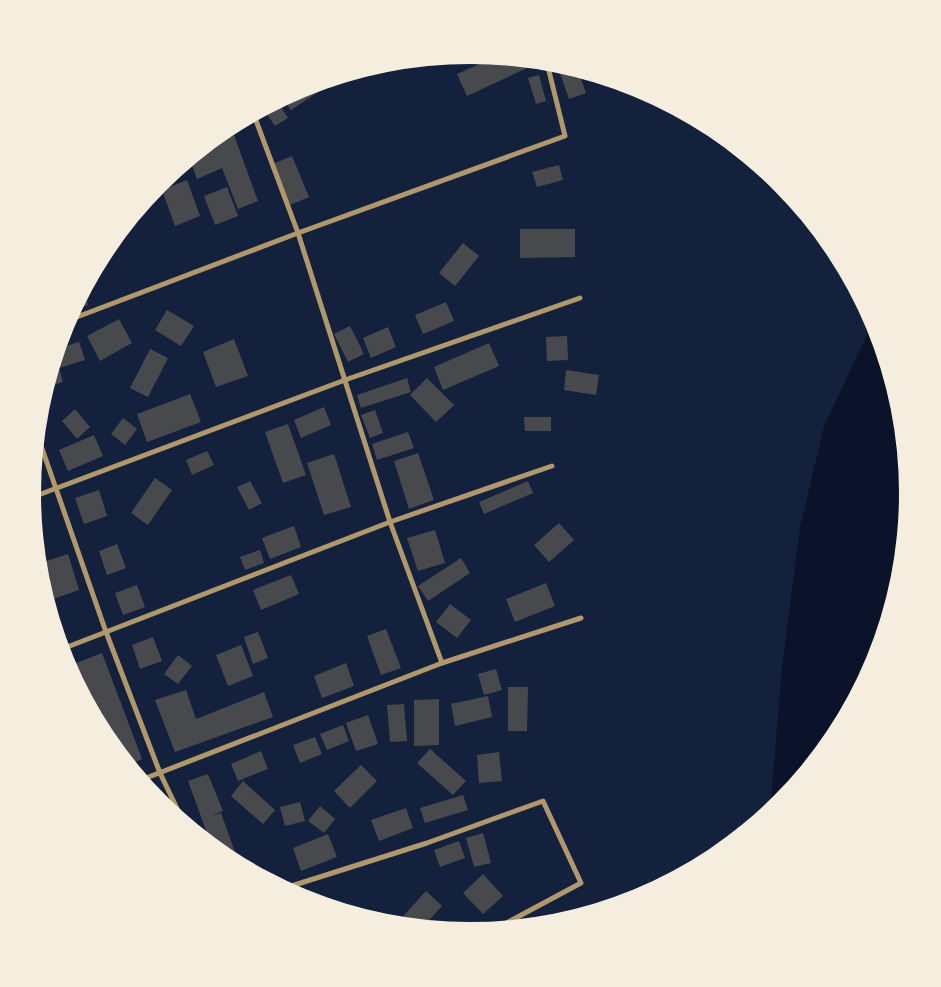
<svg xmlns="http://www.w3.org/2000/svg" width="941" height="987" font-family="'Sofia Sans Condensed',sans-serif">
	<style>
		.water { fill: #0b132b }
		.building { fill: #48494c }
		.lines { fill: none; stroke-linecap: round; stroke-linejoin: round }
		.minor { stroke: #b1986c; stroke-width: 5 }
	</style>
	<rect width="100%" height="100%" fill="#14213d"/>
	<polygon class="water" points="873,322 900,408 908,494 900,579 875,661 835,737 780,803 770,812 782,667 800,527 824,426"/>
	<g class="building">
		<polygon points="441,58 428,65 426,60"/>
		<polygon points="493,58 526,61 529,67 467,96 457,74"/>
		<polygon points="563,66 578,71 586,93 569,99 558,68"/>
		<polygon points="539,75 546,101 536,104 528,78"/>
		<polygon points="314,86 318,92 291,110 283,99 303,89"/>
		<polygon points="278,102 288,118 275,126 264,110"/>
		<polygon points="231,127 258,201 238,209 222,168 197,179 190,160"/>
		<polygon points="292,156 309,197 290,205 273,164"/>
		<polygon points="559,165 563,180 537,187 532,172"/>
		<polygon points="187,180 200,216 175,226 162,190"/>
		<polygon points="227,187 238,216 215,225 204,196"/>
		<polygon points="520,229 575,229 575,257 520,258"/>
		<polygon points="463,243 479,256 455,286 439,273"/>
		<polygon points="84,292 88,305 74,310 81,297"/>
		<polygon points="446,302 454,321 423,334 415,315"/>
		<polygon points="167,310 194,326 181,346 155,330"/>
		<polygon points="119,319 132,343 100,361 87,336"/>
		<polygon points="350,326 364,354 348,362 334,334"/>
		<polygon points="388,327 396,347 371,358 363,338"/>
		<polygon points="567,336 568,360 547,361 546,337"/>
		<polygon points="234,339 248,376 216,387 203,352"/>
		<polygon points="79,342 85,360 59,368 63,382 47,387 59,348"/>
		<polygon points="489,343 499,366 443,390 434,367"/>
		<polygon points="150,349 168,358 148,397 130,388"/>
		<polygon points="566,370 599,375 596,395 564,390"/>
		<polygon points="407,378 411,392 361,408 357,395"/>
		<polygon points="427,378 454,405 436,422 410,395"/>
		<polygon points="190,394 201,422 147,442 137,414"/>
		<polygon points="324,407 331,425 301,438 294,420"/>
		<polygon points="75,409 90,427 77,439 62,421"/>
		<polygon points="375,410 383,433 370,438 361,415"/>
		<polygon points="524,417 551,417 551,431 525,431"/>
		<polygon points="123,418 137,429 125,445 111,434"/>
		<polygon points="288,424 306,475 283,483 265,432"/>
		<polygon points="408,432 414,448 377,460 372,444"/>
		<polygon points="94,435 103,456 68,471 59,450"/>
		<polygon points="207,451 214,465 192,475 186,460"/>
		<polygon points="418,453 434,500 409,509 394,461"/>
		<polygon points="334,454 351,507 324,515 307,463"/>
		<polygon points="155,478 172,490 148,525 131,513"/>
		<polygon points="250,481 262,503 249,510 237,487"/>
		<polygon points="528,481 533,493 484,514 479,502"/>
		<polygon points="99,490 107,516 84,524 75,498"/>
		<polygon points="559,523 574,540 549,562 534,545"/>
		<polygon points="294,526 301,547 270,559 262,538"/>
		<polygon points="435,530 445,563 418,571 407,538"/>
		<polygon points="117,544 126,568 107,575 99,551"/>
		<polygon points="260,550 264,563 245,570 240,557"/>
		<polygon points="68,554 79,590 53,599 41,563"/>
		<polygon points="461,558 470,573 428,601 418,586"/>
		<polygon points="291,575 299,594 261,610 253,590"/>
		<polygon points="546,583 555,606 515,622 506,599"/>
		<polygon points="137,585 145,607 123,615 115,593"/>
		<polygon points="450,604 471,620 457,638 436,622"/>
		<polygon points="386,629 401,668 381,675 367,636"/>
		<polygon points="258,632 268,658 253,664 244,637"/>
		<polygon points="153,637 162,661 140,669 132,645"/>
		<polygon points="241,645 253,676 228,686 216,655"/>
		<polygon points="102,653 142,759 129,765 106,737 69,666"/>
		<polygon points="178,655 192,666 178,684 164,674"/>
		<polygon points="346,663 354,686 322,698 314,676"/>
		<polygon points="496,669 502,690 484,695 478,674"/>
		<polygon points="508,687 528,687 527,731 508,731"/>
		<polygon points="186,690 196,719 264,692 273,717 175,752 155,700"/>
		<polygon points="488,696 492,717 455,726 451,704"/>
		<polygon points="439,699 439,745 414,746 414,700"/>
		<polygon points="404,704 407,741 390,742 387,705"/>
		<polygon points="368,715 378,744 356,751 346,723"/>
		<polygon points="343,725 349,741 327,750 320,734"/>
		<polygon points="315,737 322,754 300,763 293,745"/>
		<polygon points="430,749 466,781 453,795 417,763"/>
		<polygon points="261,751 268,769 238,781 231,764"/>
		<polygon points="499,752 502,781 479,783 477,755"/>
		<polygon points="361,765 377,781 350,808 334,791"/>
		<polygon points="208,774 223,811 211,816 221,813 235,852 225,856 211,844 188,781"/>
		<polygon points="243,781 275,810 263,824 231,796"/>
		<polygon points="463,795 468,810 425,823 420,808"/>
		<polygon points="300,802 305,821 285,826 280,807"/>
		<polygon points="320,806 335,819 324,833 308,821"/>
		<polygon points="406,808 413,828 379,841 371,820"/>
		<polygon points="483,833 491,863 474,867 466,838"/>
		<polygon points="328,834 337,857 301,871 293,848"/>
		<polygon points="459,841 465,858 440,867 434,850"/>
		<polygon points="237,853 241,865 226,857"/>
		<polygon points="483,874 503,896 483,914 463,893"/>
		<polygon points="426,891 442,906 423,927 396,924"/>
	</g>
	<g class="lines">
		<g class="minor">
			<polyline points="254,115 298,233 390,522 442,663"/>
			<polyline points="69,320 298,233 565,136 547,63"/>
			<polyline points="38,437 106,632 160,773 183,821"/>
			<polyline points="33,497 345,380 580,298"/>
			<polyline points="62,649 390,522 552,466"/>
			<polyline points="141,780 442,663 581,618"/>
			<polyline points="285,888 427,843 543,801 581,883 495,929"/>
		</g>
	</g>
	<path d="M0 0H941V987H0ZM41 493a429 429 0 1 1 858 0a429 429 0 1 1-858 0Z" fill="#f5edde" fill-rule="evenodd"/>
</svg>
